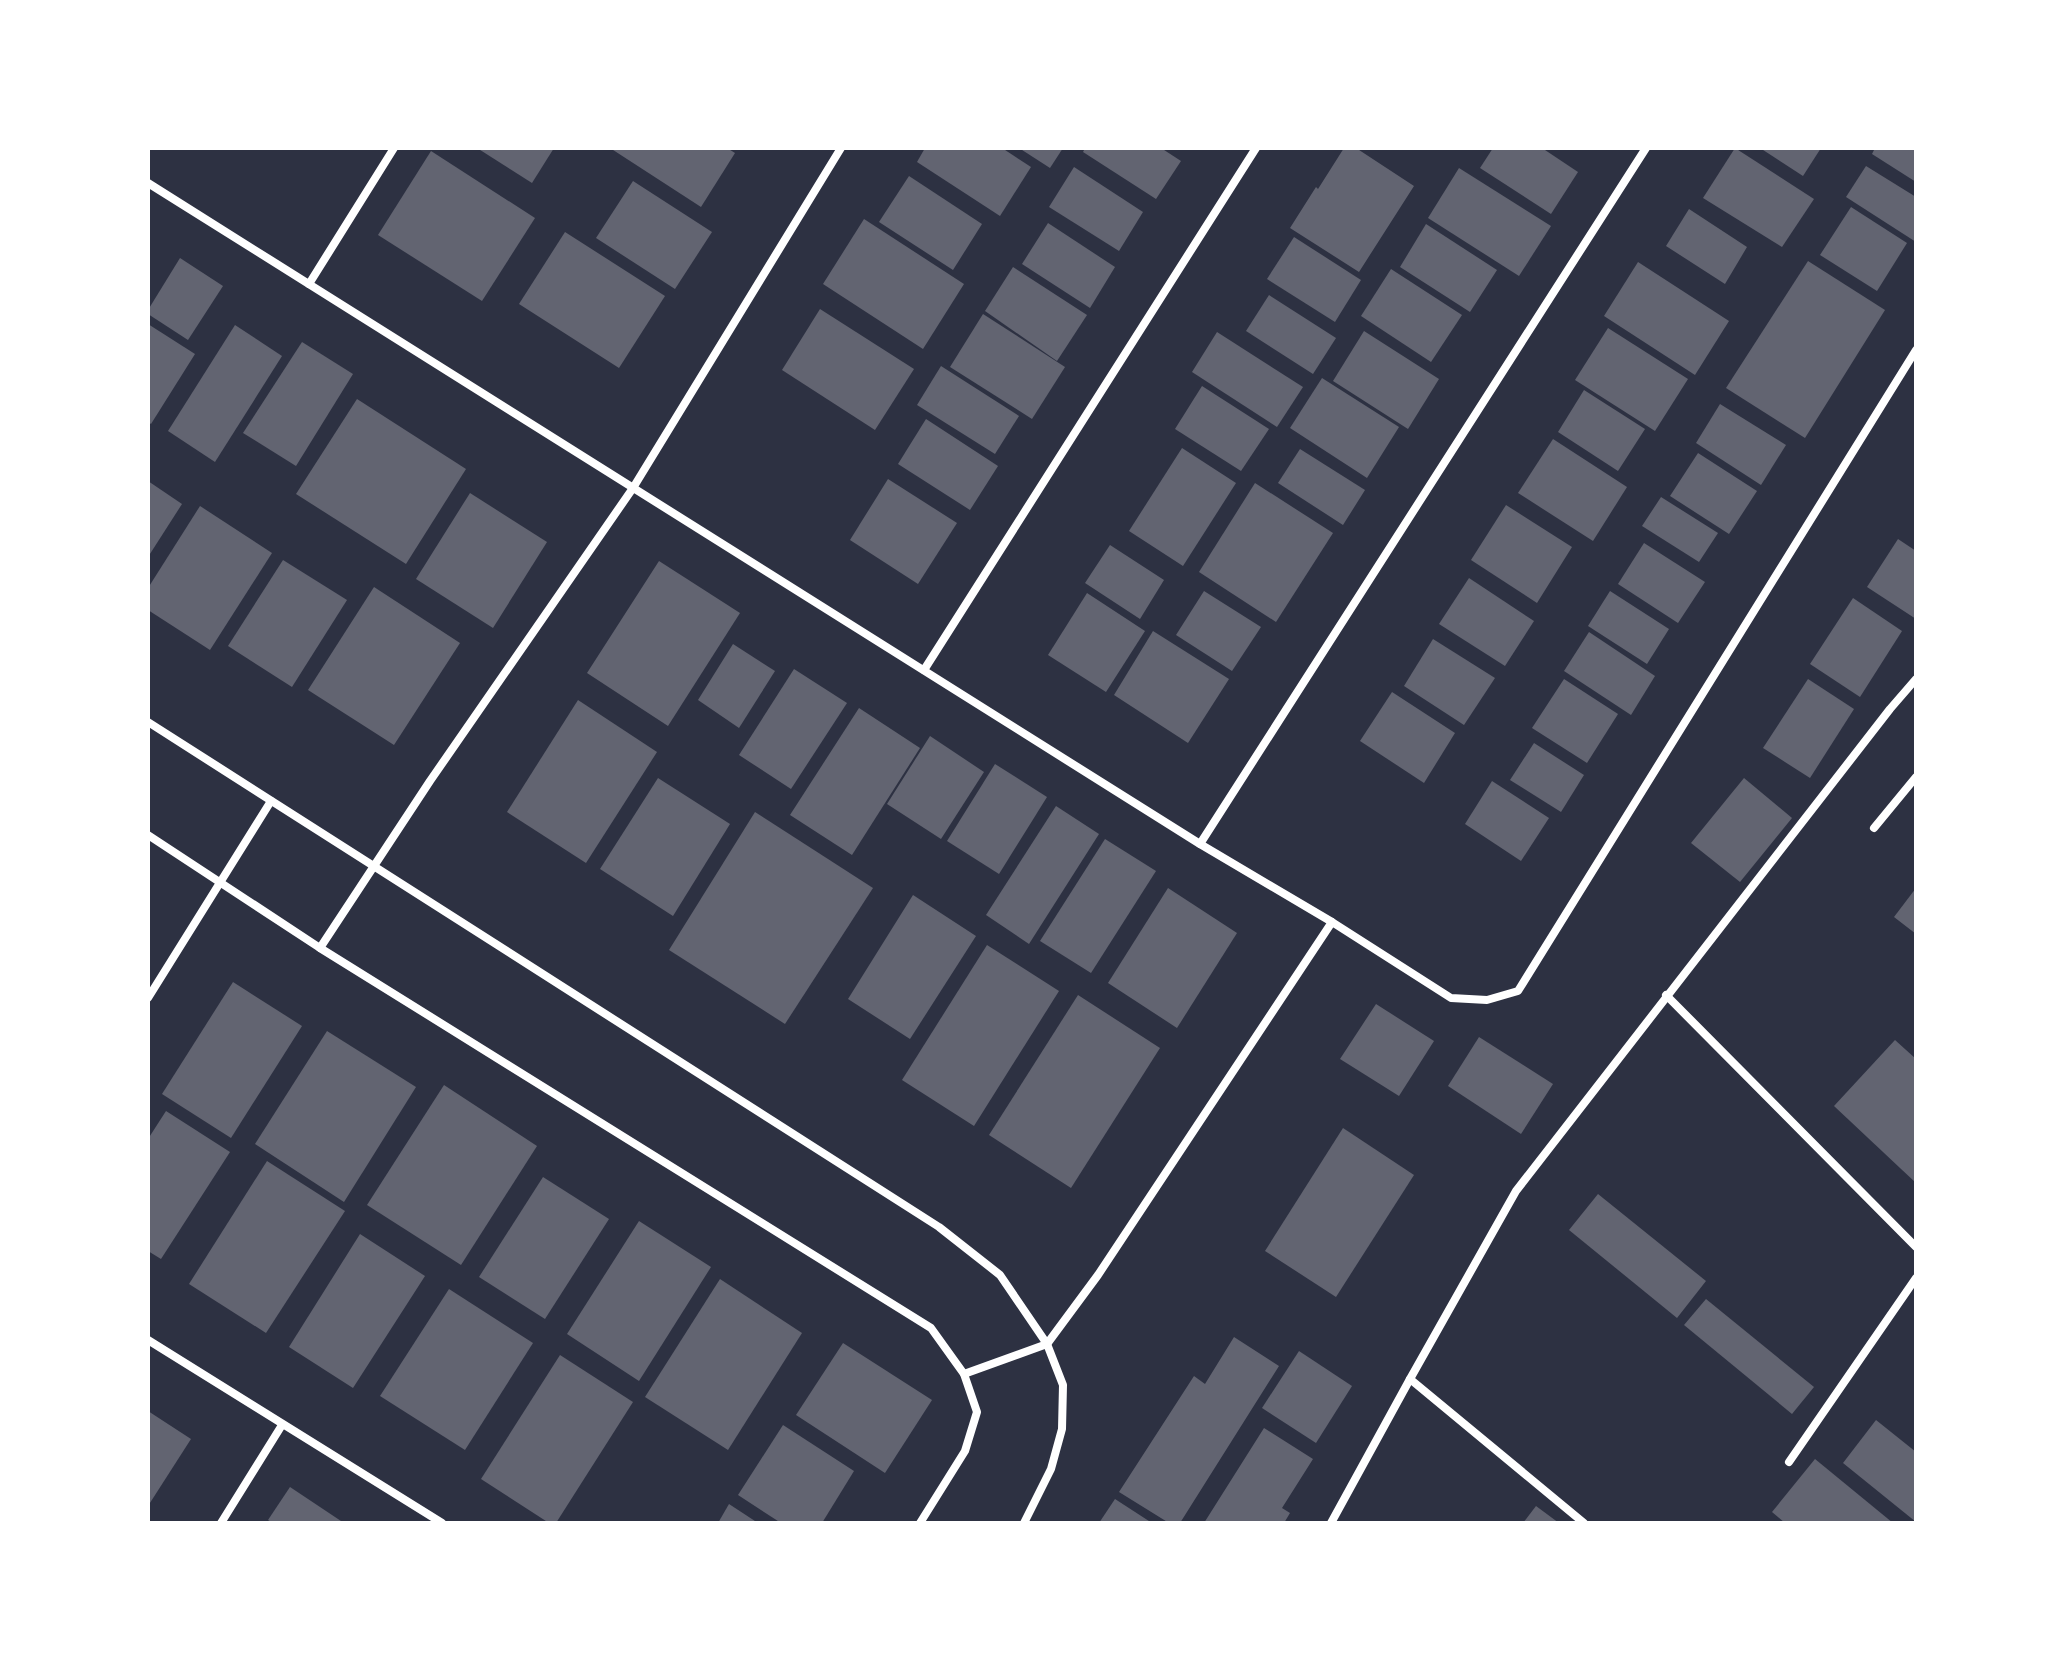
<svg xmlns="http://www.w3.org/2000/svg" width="2064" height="1671" font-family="Commissioner,sans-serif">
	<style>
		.building { fill: #626471 }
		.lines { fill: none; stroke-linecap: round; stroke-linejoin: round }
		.minor { stroke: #fff; stroke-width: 8 }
	</style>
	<rect width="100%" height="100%" fill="#2d3142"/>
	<g class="building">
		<polygon points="477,148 554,148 532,183"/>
		<polygon points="610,148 727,148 735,153 701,207"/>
		<polygon points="925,148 1002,148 1031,167 1000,216 917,162"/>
		<polygon points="1019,148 1063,148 1050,168"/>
		<polygon points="1085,148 1161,148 1181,161 1156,199 1083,152"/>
		<polygon points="1344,148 1356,148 1414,186 1359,272 1290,228 1316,187 1318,189"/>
		<polygon points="1493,148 1542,148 1578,172 1551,214 1480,168"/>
		<polygon points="1735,148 1814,199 1782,247 1703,198"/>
		<polygon points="1760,148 1821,148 1803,176"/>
		<polygon points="1875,148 1916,148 1916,182 1872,154"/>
		<polygon points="431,151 535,218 482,301 378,235"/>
		<polygon points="1866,166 1916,197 1916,242 1846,197"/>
		<polygon points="1074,167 1143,212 1119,251 1049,207"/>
		<polygon points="1459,168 1551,226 1519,276 1428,218"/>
		<polygon points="909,176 982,224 953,270 879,222"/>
		<polygon points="633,181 712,232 675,289 596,238"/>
		<polygon points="1851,207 1907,243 1877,291 1820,255"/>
		<polygon points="1689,209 1747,247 1725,284 1666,246"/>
		<polygon points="864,219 964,284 923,349 823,284"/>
		<polygon points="1048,223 1115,267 1090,308 1022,264"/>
		<polygon points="1426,224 1497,270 1470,312 1400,267"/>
		<polygon points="565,232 665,296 619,368 519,304"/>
		<polygon points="1294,237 1361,280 1335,322 1267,279"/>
		<polygon points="180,258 223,286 188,340 148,314 148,310"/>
		<polygon points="1808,261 1885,310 1805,438 1726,388"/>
		<polygon points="1638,262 1729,321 1695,375 1604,316"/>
		<polygon points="1013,267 1087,315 1057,361 985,311"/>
		<polygon points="1391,269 1462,315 1431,362 1361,316"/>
		<polygon points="1269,295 1336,338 1313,374 1246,331"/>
		<polygon points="820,309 914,369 875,430 782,370"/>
		<polygon points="983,314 1065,367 1032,419 950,367"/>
		<polygon points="148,324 195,354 151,424 148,422"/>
		<polygon points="235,325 282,356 215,462 168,431"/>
		<polygon points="1608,328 1688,379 1655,431 1575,380"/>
		<polygon points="1364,331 1439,379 1408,429 1333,381"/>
		<polygon points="1217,332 1303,387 1277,427 1192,372"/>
		<polygon points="302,342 353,374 296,466 243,433"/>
		<polygon points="941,366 1019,416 995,454 917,405"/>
		<polygon points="1322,378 1399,427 1367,478 1290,428"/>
		<polygon points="1202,386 1269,429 1241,471 1175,429"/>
		<polygon points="1584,390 1645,429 1618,471 1558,432"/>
		<polygon points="357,399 466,469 406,564 296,494"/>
		<polygon points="1720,404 1786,445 1761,485 1696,443"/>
		<polygon points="926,419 998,466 970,510 898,464"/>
		<polygon points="1553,439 1627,487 1593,541 1518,493"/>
		<polygon points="1182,448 1236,483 1183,566 1129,531"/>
		<polygon points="1300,449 1365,490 1343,525 1278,483"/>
		<polygon points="1698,453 1757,491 1729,534 1670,496"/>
		<polygon points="888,479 957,523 918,584 850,540"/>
		<polygon points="148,481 182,504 148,557"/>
		<polygon points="1255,483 1333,533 1276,622 1199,572"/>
		<polygon points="470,493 547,542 493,628 416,579"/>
		<polygon points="1661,497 1718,533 1699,562 1642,526"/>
		<polygon points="1506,505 1572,547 1537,603 1471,560"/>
		<polygon points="200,506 272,553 210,650 148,610 148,588"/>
		<polygon points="1898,539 1916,551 1916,619 1867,587"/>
		<polygon points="1644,543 1705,582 1678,623 1618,584"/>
		<polygon points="1110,545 1164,580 1140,619 1085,583"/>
		<polygon points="283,560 347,600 292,687 228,646"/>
		<polygon points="659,561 740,613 668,726 587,673"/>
		<polygon points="1469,578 1534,621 1505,666 1439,624"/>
		<polygon points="374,587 460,643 394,745 308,690"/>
		<polygon points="1204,591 1261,627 1232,671 1176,635"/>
		<polygon points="1610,591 1669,629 1647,664 1588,626"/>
		<polygon points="1087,593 1145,631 1106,692 1048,655"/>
		<polygon points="1853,598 1902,631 1860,697 1810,664"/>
		<polygon points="1153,631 1229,679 1188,743 1114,695"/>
		<polygon points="1589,632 1655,676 1631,715 1564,671"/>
		<polygon points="1433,639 1495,678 1464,725 1404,686"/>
		<polygon points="733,644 775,671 739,728 698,700"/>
		<polygon points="794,669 847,703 791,789 739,755"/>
		<polygon points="1564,679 1618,714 1587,763 1532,728"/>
		<polygon points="1808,679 1854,709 1810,778 1763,748"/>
		<polygon points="1392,692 1455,733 1424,783 1360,741"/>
		<polygon points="578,700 657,752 586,863 507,812"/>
		<polygon points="859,708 920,748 852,855 790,815"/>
		<polygon points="930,736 984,772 941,839 887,804"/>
		<polygon points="1534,743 1584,775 1561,812 1510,780"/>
		<polygon points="995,764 1047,797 999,874 947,841"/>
		<polygon points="658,778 730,824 673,916 600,869"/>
		<polygon points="1744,778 1792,818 1740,882 1691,843"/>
		<polygon points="1492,781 1549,818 1521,861 1465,824"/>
		<polygon points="1056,806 1099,834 1029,944 986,915"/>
		<polygon points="755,812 873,888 785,1024 669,950"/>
		<polygon points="1105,839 1156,871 1091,973 1040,941"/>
		<polygon points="1168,888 1237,933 1177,1028 1108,983"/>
		<polygon points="1916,888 1916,934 1894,917"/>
		<polygon points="913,895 976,936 910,1039 848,999"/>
		<polygon points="987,945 1059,991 974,1126 902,1080"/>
		<polygon points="233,982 302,1026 231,1138 162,1094"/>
		<polygon points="1078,995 1160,1048 1071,1188 989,1135"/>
		<polygon points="1376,1004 1434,1041 1399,1096 1340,1059"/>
		<polygon points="327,1031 416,1087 344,1202 255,1144"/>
		<polygon points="1479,1037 1553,1084 1521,1134 1448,1086"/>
		<polygon points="1895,1040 1916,1059 1916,1183 1834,1106"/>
		<polygon points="444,1085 537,1146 461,1265 367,1205"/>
		<polygon points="166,1111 230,1152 161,1259 148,1251 148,1139"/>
		<polygon points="1343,1128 1414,1175 1336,1297 1265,1251"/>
		<polygon points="267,1161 345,1211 266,1333 189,1284"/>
		<polygon points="543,1177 609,1219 545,1319 479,1277"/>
		<polygon points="1598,1194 1706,1281 1677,1318 1569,1230"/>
		<polygon points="639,1221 711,1267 639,1381 567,1334"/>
		<polygon points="360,1234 425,1276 353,1388 289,1347"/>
		<polygon points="720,1279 802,1333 728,1450 645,1397"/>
		<polygon points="449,1289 533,1343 465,1450 380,1396"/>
		<polygon points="1706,1299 1814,1387 1792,1414 1684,1325"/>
		<polygon points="1234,1337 1279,1366 1180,1523 1169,1523 1119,1492 1194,1376 1205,1384"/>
		<polygon points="843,1343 932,1400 885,1473 796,1415"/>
		<polygon points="1299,1351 1352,1386 1316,1443 1262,1408"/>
		<polygon points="560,1355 633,1402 556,1523 549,1523 481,1479"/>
		<polygon points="148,1411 191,1439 148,1506"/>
		<polygon points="1876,1420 1916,1452 1916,1522 1843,1463"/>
		<polygon points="783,1425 854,1471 822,1523 781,1523 738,1495"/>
		<polygon points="1264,1428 1313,1459 1282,1508 1290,1513 1284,1523 1204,1523"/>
		<polygon points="1815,1459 1893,1523 1785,1523 1772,1512"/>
		<polygon points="290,1487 344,1523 273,1523 268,1520"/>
		<polygon points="1115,1499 1152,1523 1099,1523"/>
		<polygon points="729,1504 758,1523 718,1523"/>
		<polygon points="1536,1506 1559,1523 1523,1523"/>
	</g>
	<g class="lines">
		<g class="minor">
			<polyline points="148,183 1200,844 1332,922 1451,998 1487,1000 1518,991 1916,350"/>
			<polyline points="309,284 394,148"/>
			<polyline points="924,670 1256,148"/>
			<polyline points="148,722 939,1227 1000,1275 1047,1344 1063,1385 1062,1429 1051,1469 1024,1523"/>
			<polyline points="1874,828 1916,777"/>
			<polyline points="148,835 320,948 931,1328 964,1374 977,1412 965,1451 920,1523"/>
			<polyline points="1200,844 1646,148"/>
			<polyline points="320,948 430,781 633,488 841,148"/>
			<polyline points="1666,995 1916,1247"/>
			<polyline points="148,998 271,801"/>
			<polyline points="148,1340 442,1523"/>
			<polyline points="964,1374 1047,1344 1098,1275 1332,922"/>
			<polyline points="1410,1379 1584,1523"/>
			<polyline points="1789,1462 1916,1278"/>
			<polyline points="221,1523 282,1425"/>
			<polyline points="1331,1523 1410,1379 1516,1191 1890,709 1916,679"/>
		</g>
	</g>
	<rect width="2064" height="1671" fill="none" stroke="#ffffff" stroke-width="300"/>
</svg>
